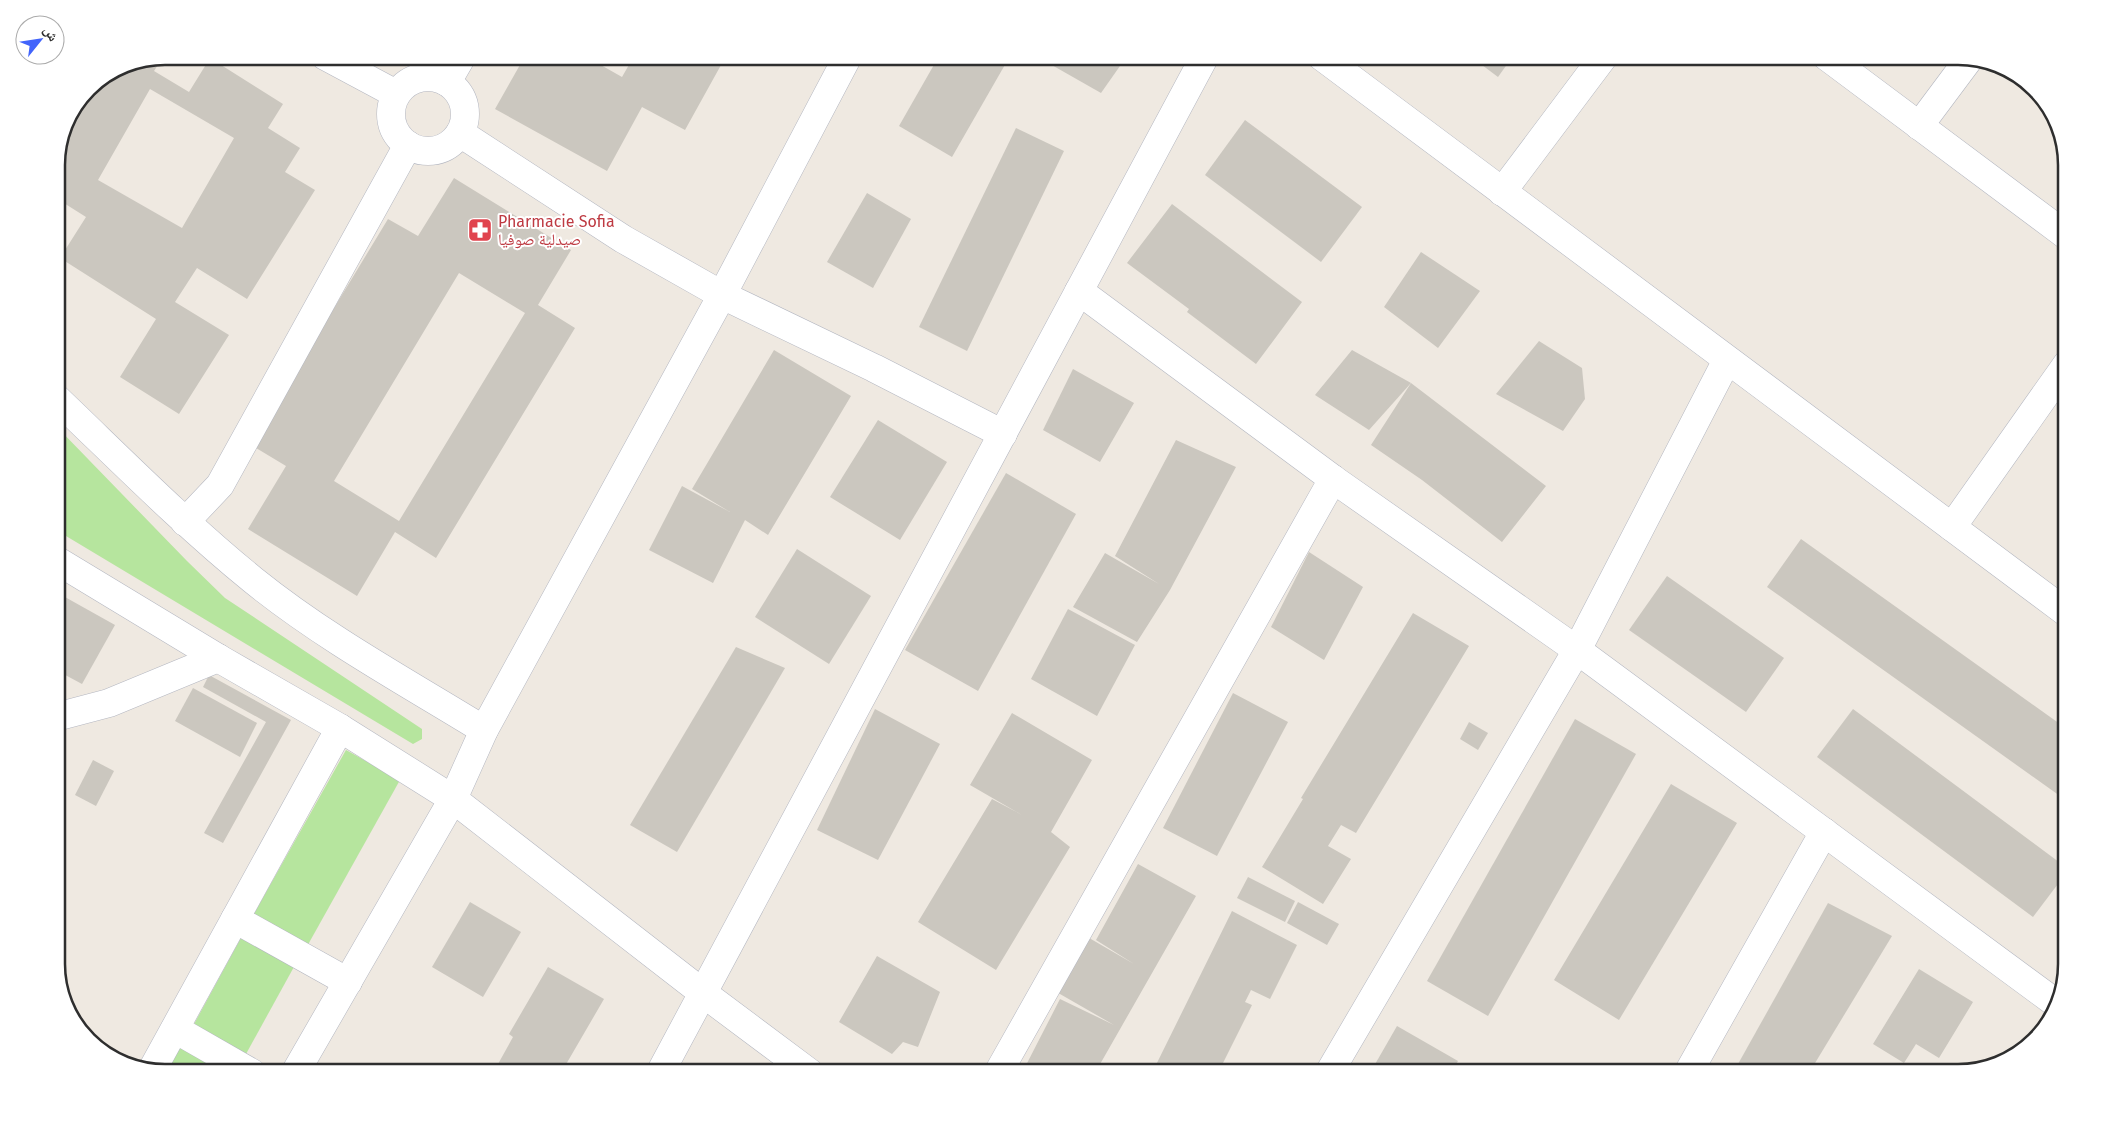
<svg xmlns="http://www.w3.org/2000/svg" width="2123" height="1129" font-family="'Fira Sans','Noto Naskh Arabic',sans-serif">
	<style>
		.green { fill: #b6e59e }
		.building { fill: #cbc7bf; fill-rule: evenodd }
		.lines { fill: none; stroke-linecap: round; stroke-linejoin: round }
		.minor-casing { stroke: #b4b7c1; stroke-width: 29 }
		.minor { stroke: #fff; stroke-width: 28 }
		.labels { text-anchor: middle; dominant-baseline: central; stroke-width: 4; stroke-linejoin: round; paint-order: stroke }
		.health-label { font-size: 16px; fill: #be3a42; stroke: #fff; text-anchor: start }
		.rim { fill: none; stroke: #2e2e2e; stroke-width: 2.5 }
	</style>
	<rect width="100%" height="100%" fill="#efe9e1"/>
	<g class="green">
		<polygon points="56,426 187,561 225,598 422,729 422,739 413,744 56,530"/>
		<polygon points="346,750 400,780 305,950 251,919"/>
		<polygon points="242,936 295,965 246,1054 193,1026"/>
		<polygon points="179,1047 226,1073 165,1073"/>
	</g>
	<g class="building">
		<polygon points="525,56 585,56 622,77 634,56 726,56 685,130 642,107 607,171 495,109"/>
		<polygon points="939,56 1010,56 952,157 899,126"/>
		<polygon points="1054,56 1127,56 1101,93 1050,64"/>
		<polygon points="1470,56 1513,56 1498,77"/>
		<path d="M163,57l-9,14 35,21 21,-34 73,46 -15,24 32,20 -15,24 30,18 -68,109 -50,-31 -22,34 54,33 -50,79 -59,-37 36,-58 -96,-61 26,-41 -27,-17 -3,3v-45l9,-35 23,-35 36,-24zM150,89l84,49 -52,90 -84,-48z"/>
		<polygon points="1245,120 1362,207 1321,262 1205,175"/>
		<polygon points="1016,128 1064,151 967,351 919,327"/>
		<path d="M454,178l117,72 -33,55 37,23 -139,230 -41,-26 -38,64 -109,-67 38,-63 -35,-21 137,-226 30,17zM459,273l66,40 -126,208 -65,-40z"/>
		<polygon points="867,193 911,219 873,288 827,262"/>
		<polygon points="1172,204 1302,302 1256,364 1187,312 1189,309 1127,263"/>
		<polygon points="1421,252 1480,291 1438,348 1384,307"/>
		<polygon points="1539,341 1582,368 1585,399 1563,431 1496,394"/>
		<polygon points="774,350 851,396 768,535 745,520 713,583 649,550 682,486 730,512 692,489"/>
		<polygon points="1352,350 1411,383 1369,430 1315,395"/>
		<polygon points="1073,369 1134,403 1100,462 1043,430"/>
		<polygon points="1411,383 1546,486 1502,542 1422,480 1371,445"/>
		<polygon points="878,420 947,462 900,540 830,497"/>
		<polygon points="1176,440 1236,467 1170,590 1137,642 1073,607 1105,553 1159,584 1115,556"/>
		<polygon points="1006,473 1076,514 978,691 905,650"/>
		<polygon points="1801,539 2067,729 2067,801 1767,587"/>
		<polygon points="797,549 871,596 829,664 755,617"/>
		<polygon points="1309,552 1363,587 1324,660 1271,627"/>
		<polygon points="1667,576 1784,658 1746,712 1629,630"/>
		<polygon points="56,592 115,625 82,684 56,670"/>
		<polygon points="1068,609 1135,645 1097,716 1031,679"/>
		<polygon points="1413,613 1469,646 1356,833 1341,825 1328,846 1351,859 1323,904 1262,867 1303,799 1301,798"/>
		<polygon points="736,647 785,668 677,852 630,825"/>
		<polygon points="209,675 291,720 223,843 204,833 266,722 203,687"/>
		<polygon points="193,688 257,723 240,757 175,721"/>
		<polygon points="1233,693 1288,722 1217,856 1163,828"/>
		<polygon points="875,709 940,744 878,860 817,830"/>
		<polygon points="1853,709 2067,868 2067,872 2033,917 1817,757"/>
		<polygon points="1012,713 1092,760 1051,832 1070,847 996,970 918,922 992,799 1022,815 970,785"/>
		<polygon points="1575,719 1636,754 1488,1016 1427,981"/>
		<polygon points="1469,722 1488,733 1478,750 1460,739"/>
		<polygon points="93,760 114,771 96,806 75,795"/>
		<polygon points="1671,784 1737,823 1619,1020 1554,980"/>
		<polygon points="1138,864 1196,896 1095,1073 1022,1073 1060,999 1114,1025 1053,990 1084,935 1134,964 1096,940"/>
		<polygon points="1248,877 1295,901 1285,922 1237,898"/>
		<polygon points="470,902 521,932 483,997 432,967"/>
		<polygon points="1298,902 1339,924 1327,945 1287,923"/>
		<polygon points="1828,903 1892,936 1809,1073 1733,1073"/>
		<polygon points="1232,911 1297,945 1270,999 1251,990 1245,1002 1252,1005 1218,1073 1152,1073"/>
		<polygon points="877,956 940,992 918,1047 903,1042 892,1054 839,1022"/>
		<polygon points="548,967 604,999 561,1073 493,1073 513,1037 509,1034"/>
		<polygon points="1919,969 1973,1002 1939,1058 1916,1044 1904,1063 1873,1044"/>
		<polygon points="1397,1026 1458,1061 1451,1073 1370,1073"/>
	</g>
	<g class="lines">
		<defs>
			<g id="minor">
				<polyline points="325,56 396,94"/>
				<polyline points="1321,56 2067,613"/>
				<polyline points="1826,56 2067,236"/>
				<circle cx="428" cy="114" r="37"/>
				<polyline points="447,82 462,56"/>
				<polyline points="1919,126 1969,59"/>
				<polyline points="460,133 623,239 722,295 874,368 1003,434"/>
				<polyline points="1502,192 1604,56"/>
				<polyline points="1079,291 1333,479 1577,650 2057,1004"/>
				<path d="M56,398c65,62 128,126 197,182 72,58 153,102 231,150"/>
				<polyline points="185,522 220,485 408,145"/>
				<polyline points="1952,527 2067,364"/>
				<polyline points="56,560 218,658 340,728 453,799 703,993 810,1073"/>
				<polyline points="56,717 109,703 218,658"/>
				<polyline points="235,919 348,982"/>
				<polyline points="175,1029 252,1073"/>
				<polyline points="152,1070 340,728"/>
				<polyline points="295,1073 453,799 484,730 722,295 848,56"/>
				<polyline points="660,1073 1205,56"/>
				<polyline points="998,1073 1333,479"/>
				<polyline points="1329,1073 1577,650 1727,360"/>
				<polyline points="1688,1073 1824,832"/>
			</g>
		</defs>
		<use href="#minor" class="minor-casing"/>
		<use href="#minor" class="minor"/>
	</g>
	<defs>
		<symbol id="pharmacy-square" viewBox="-11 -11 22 22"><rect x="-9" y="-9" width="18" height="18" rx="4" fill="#e0444e" stroke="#fff"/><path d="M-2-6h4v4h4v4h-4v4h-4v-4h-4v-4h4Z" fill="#fff"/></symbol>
	</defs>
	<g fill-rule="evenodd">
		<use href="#pharmacy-square" x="466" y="216" width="28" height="28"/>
	</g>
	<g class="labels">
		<g class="health-label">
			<text x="498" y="221">Pharmacie Sofia<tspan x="498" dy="18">صيدلية صوفيا</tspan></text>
		</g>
	</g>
	<path d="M0 0H2123V1129H0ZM165 65H1958A100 100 0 0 1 2058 165V964A100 100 0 0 1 1958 1064H165A100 100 0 0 1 65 964V165A100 100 0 0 1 165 65Z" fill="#fff" fill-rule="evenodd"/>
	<path class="rim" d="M165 65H1958A100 100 0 0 1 2058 165V964A100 100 0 0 1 1958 1064H165A100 100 0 0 1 65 964V165A100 100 0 0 1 165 65Z"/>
	<g transform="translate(40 40) rotate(60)"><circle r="24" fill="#ffffff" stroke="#ababab"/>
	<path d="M0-4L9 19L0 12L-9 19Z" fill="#4264fb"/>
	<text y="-8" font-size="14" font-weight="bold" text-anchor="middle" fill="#2e2e2e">ش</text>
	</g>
</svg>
